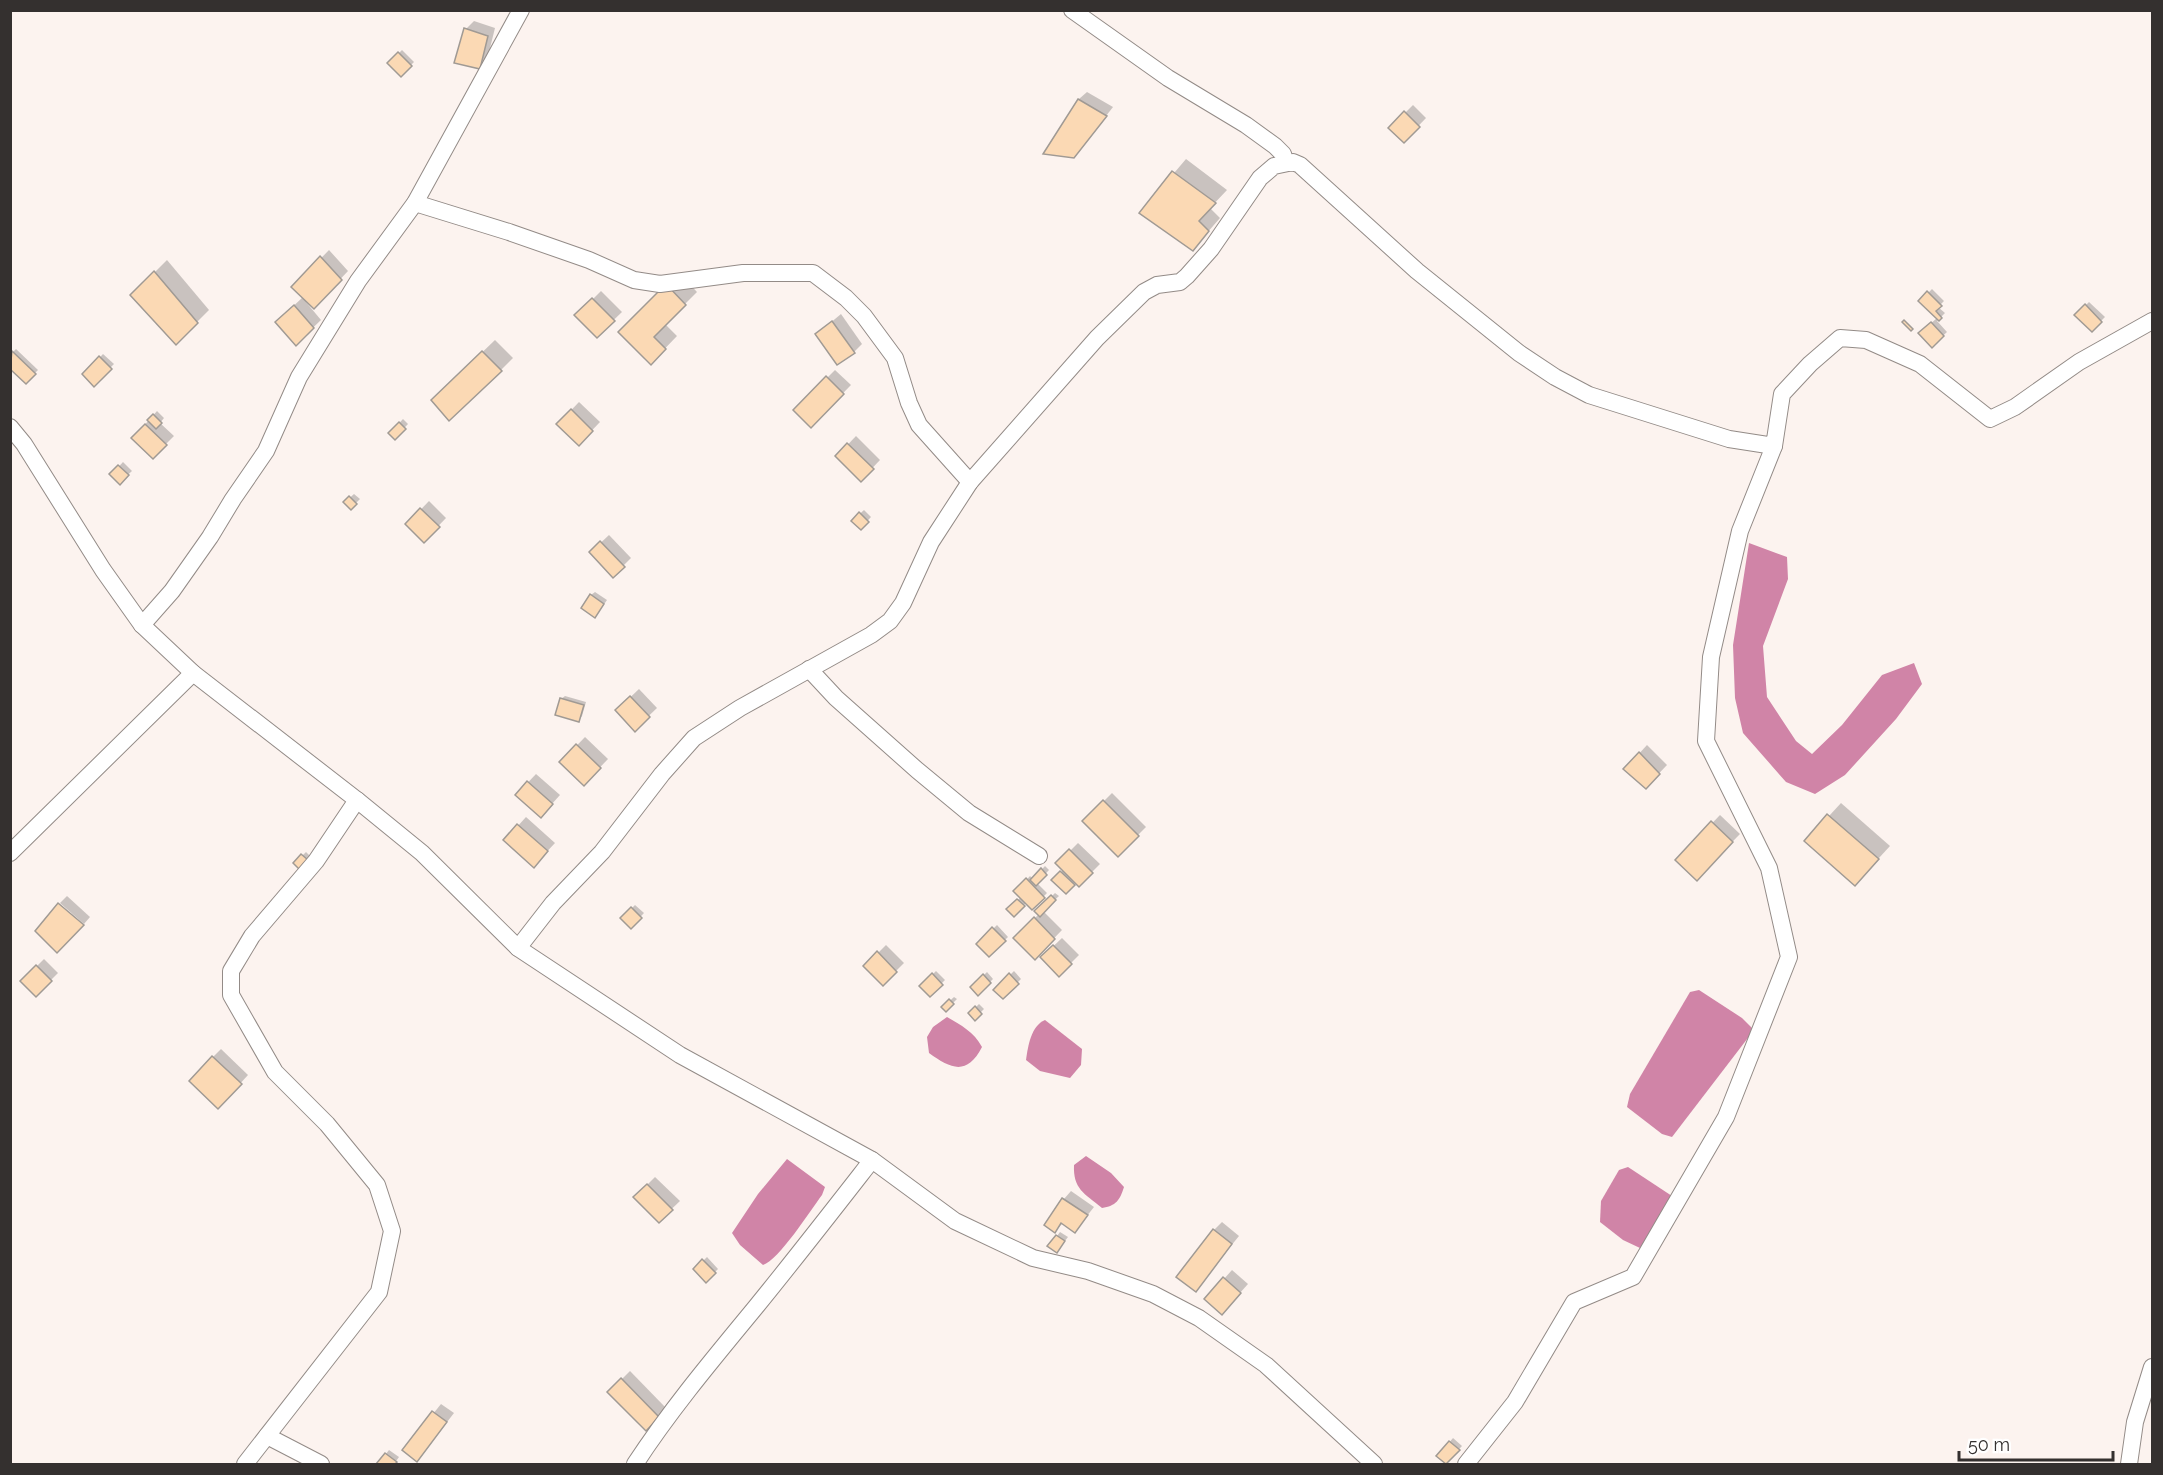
<svg xmlns="http://www.w3.org/2000/svg" width="2163" height="1475" font-family="Raleway,sans-serif">
	<style>
		.water { fill: #d084a7 }
		.shadow { fill: #0003 }
		.building { fill: #fbd9b4; stroke: #a09a94; stroke-width: 1.5 }
		.lines { fill: none; stroke-linecap: round; stroke-linejoin: round }
		.minor-casing { stroke: #938b87; stroke-width: 18 }
		.minor { stroke: #fff; stroke-width: 16 }
	</style>
	<rect width="100%" height="100%" fill="#fcf3ef"/>
	<g class="water">
		<polygon points="1749,543 1787,557 1788,579 1763,646 1767,697 1796,741 1812,754 1842,725 1882,675 1914,663 1922,684 1896,719 1845,775 1815,794 1786,782 1743,733 1735,698 1733,645"/>
		<polygon points="1699,990 1742,1018 1754,1030 1672,1137 1662,1134 1627,1107 1630,1094 1690,992"/>
		<path d="M947,1017c14,8 27,15 35,30 -15,29 -31,22 -53,6l-2,-16 6,-10z"/>
		<path d="M1045,1020l37,29 -1,16 -11,13 -30,-7 -14,-11c2,-14 5,-34 19,-40z"/>
		<path d="M1086,1156l25,17 13,14c-4,13 -8,19 -22,21 -18,-15 -29,-19 -28,-43z"/>
		<path d="M787,1159l38,28 -3,8c-12,16 -43,65 -59,70l-23,-20 -8,-12 26,-39z"/>
		<polygon points="1628,1167 1675,1198 1652,1234 1640,1248 1623,1240 1600,1222 1601,1201 1619,1170"/>
	</g>
	<g class="shadow">
		<polygon points="474,21 495,28 487,60 479,68 456,62 466,29"/>
		<polygon points="402,50 414,62 401,75 389,63"/>
		<polygon points="1087,92 1113,107 1081,148 1046,153 1079,99"/>
		<polygon points="1413,105 1426,118 1404,141 1390,128"/>
		<polygon points="1186,159 1227,190 1210,208 1220,218 1193,249 1141,212"/>
		<polygon points="329,250 348,271 314,307 307,300 306,302 321,320 296,344 285,314 303,297 293,287"/>
		<polygon points="167,260 209,310 176,343 132,295"/>
		<polygon points="679,273 697,292 665,324 677,336 651,363 620,332"/>
		<polygon points="1932,289 1944,301 1938,307 1945,313 1937,321 1947,332 1932,346 1920,333 1937,318 1920,301"/>
		<polygon points="601,291 622,312 597,336 577,315"/>
		<polygon points="2089,302 2105,317 2092,330 2076,315"/>
		<polygon points="841,314 862,344 854,352 817,334"/>
		<polygon points="495,340 513,358 501,370 445,388"/>
		<polygon points="16,349 38,370 26,382 10,367 10,355"/>
		<polygon points="103,354 114,364 94,384 84,374"/>
		<polygon points="835,370 851,385 811,426 795,410"/>
		<polygon points="579,402 600,422 579,444 558,424"/>
		<polygon points="157,411 164,418 160,423 174,436 153,457 133,438"/>
		<polygon points="403,419 408,424 395,438 390,433"/>
		<polygon points="856,436 880,460 861,480 837,456"/>
		<polygon points="123,462 132,471 120,482 112,474"/>
		<polygon points="354,494 360,499 351,508 345,502"/>
		<polygon points="429,501 446,518 424,541 407,524"/>
		<polygon points="864,510 871,517 861,528 853,520"/>
		<polygon points="609,535 631,558 613,576 591,552"/>
		<polygon points="595,592 607,600 598,613 591,595"/>
		<polygon points="639,689 657,708 635,729 617,710"/>
		<polygon points="565,696 586,702 582,716 579,720 561,699"/>
		<polygon points="585,737 608,759 584,784 561,762"/>
		<polygon points="1647,745 1667,765 1646,787 1625,769"/>
		<polygon points="536,774 560,795 541,816 517,794"/>
		<polygon points="1112,793 1146,827 1118,855 1084,821"/>
		<polygon points="1841,803 1890,846 1867,871 1806,841"/>
		<polygon points="1720,815 1740,834 1697,878 1677,860"/>
		<polygon points="526,817 555,843 541,858 505,840"/>
		<polygon points="1078,843 1100,864 1079,885 1076,882 1066,892 1053,880 1064,869 1058,863"/>
		<polygon points="306,852 310,856 299,867 295,863"/>
		<polygon points="1045,866 1049,870 1037,883 1047,893 1032,908 1027,902 1014,915 1008,909 1021,897 1016,891 1030,876 1033,879"/>
		<polygon points="1055,893 1059,896 1043,911 1062,930 1035,958 1015,938 1039,914 1037,911"/>
		<polygon points="67,896 90,917 84,924 60,903"/>
		<polygon points="635,905 644,913 631,927 622,918"/>
		<polygon points="997,925 1008,937 989,955 978,944"/>
		<polygon points="1062,938 1079,955 1059,975 1042,957"/>
		<polygon points="886,945 904,963 883,984 865,966"/>
		<polygon points="44,959 58,973 36,995 22,981"/>
		<polygon points="936,971 945,980 930,995 921,986"/>
		<polygon points="1014,971 1021,979 1003,997 995,990"/>
		<polygon points="987,972 993,979 978,994 972,987"/>
		<polygon points="954,997 957,999 946,1010 943,1007"/>
		<polygon points="979,1004 984,1009 975,1018 970,1013"/>
		<polygon points="221,1049 248,1075 226,1099 213,1057"/>
		<polygon points="655,1177 680,1201 659,1221 635,1197"/>
		<polygon points="1071,1191 1094,1207 1075,1231 1063,1223 1055,1231 1064,1199"/>
		<polygon points="1222,1222 1239,1236 1195,1290 1214,1230"/>
		<polygon points="1060,1232 1068,1237 1057,1251 1057,1236"/>
		<polygon points="707,1257 718,1269 706,1281 695,1269"/>
		<polygon points="1232,1270 1248,1284 1229,1305 1206,1299"/>
		<polygon points="630,1371 666,1408 646,1429 609,1392"/>
		<polygon points="441,1404 454,1413 424,1452 404,1450"/>
		<polygon points="1453,1438 1462,1446 1446,1463 1438,1456"/>
		<polygon points="389,1450 399,1457 394,1464 378,1464"/>
	</g>
	<g class="building">
		<polygon points="464,28 488,36 480,69 454,63"/>
		<polygon points="398,52 412,66 401,77 387,63"/>
		<polygon points="1078,99 1107,116 1074,158 1043,154"/>
		<polygon points="1404,111 1420,127 1404,143 1388,128"/>
		<polygon points="1172,171 1216,203 1199,221 1209,231 1193,251 1139,213"/>
		<polygon points="320,256 342,280 314,309 291,287"/>
		<polygon points="154,271 198,323 176,345 130,295"/>
		<polygon points="666,284 686,305 654,337 666,349 651,365 618,332"/>
		<polygon points="1927,291 1942,306 1936,311 1942,318 1939,321 1918,301"/>
		<polygon points="592,298 615,321 597,338 574,315"/>
		<polygon points="2085,304 2102,322 2092,332 2074,315"/>
		<polygon points="294,305 314,328 296,346 275,322"/>
		<polygon points="1904,320 1913,329 1911,331 1902,322"/>
		<polygon points="832,321 855,353 837,365 815,334"/>
		<polygon points="1931,322 1944,336 1932,348 1918,333"/>
		<polygon points="12,351 36,374 26,384 10,369"/>
		<polygon points="482,351 502,371 449,421 431,400"/>
		<polygon points="99,356 112,369 94,387 82,374"/>
		<polygon points="826,376 844,394 811,428 793,410"/>
		<polygon points="571,409 593,431 579,446 556,424"/>
		<polygon points="153,414 162,423 156,429 147,420"/>
		<polygon points="399,422 406,429 395,440 388,433"/>
		<polygon points="145,424 167,445 153,459 131,438"/>
		<polygon points="847,443 874,469 861,482 835,456"/>
		<polygon points="118,465 129,475 120,485 109,474"/>
		<polygon points="349,496 357,504 351,510 343,502"/>
		<polygon points="420,508 440,527 424,543 405,524"/>
		<polygon points="859,512 869,522 861,530 851,521"/>
		<polygon points="600,541 625,567 613,578 589,552"/>
		<polygon points="590,594 604,604 595,618 581,608"/>
		<polygon points="630,696 650,717 635,732 615,710"/>
		<polygon points="560,698 584,705 579,722 555,715"/>
		<polygon points="576,744 601,768 584,786 559,762"/>
		<polygon points="1639,752 1660,774 1646,789 1623,769"/>
		<polygon points="527,781 553,804 541,818 515,795"/>
		<polygon points="1103,800 1139,836 1118,857 1082,821"/>
		<polygon points="1827,814 1879,859 1855,886 1804,841"/>
		<polygon points="1711,821 1733,842 1697,881 1675,860"/>
		<polygon points="517,824 548,851 534,868 503,840"/>
		<polygon points="1069,849 1093,873 1079,887 1055,863"/>
		<polygon points="301,854 308,860 299,869 293,863"/>
		<polygon points="1041,868 1047,875 1036,886 1030,880"/>
		<polygon points="1060,871 1075,885 1066,894 1051,880"/>
		<polygon points="1026,878 1045,898 1032,910 1013,891"/>
		<polygon points="1051,895 1056,900 1040,917 1034,911"/>
		<polygon points="1017,899 1025,906 1014,917 1006,909"/>
		<polygon points="58,903 84,925 57,953 35,931"/>
		<polygon points="631,907 642,918 631,929 620,918"/>
		<polygon points="1034,917 1055,939 1035,960 1013,938"/>
		<polygon points="992,927 1006,941 989,957 976,944"/>
		<polygon points="1053,945 1072,964 1059,977 1040,957"/>
		<polygon points="877,951 897,972 883,986 863,966"/>
		<polygon points="36,965 52,981 36,997 20,981"/>
		<polygon points="932,973 943,985 930,997 919,986"/>
		<polygon points="1009,973 1019,984 1003,999 993,990"/>
		<polygon points="983,974 991,983 978,996 970,987"/>
		<polygon points="949,999 954,1004 946,1012 941,1007"/>
		<polygon points="975,1006 982,1014 975,1021 968,1013"/>
		<polygon points="212,1056 242,1084 218,1109 189,1081"/>
		<polygon points="647,1184 673,1210 659,1223 633,1197"/>
		<polygon points="1062,1198 1088,1215 1075,1233 1061,1223 1055,1233 1044,1225"/>
		<polygon points="1213,1229 1232,1244 1196,1292 1176,1277"/>
		<polygon points="1056,1235 1065,1241 1057,1253 1047,1246"/>
		<polygon points="702,1259 716,1273 706,1283 693,1269"/>
		<polygon points="1223,1277 1241,1293 1222,1315 1204,1299"/>
		<polygon points="621,1378 659,1417 646,1431 607,1392"/>
		<polygon points="432,1411 447,1422 417,1462 402,1450"/>
		<polygon points="1449,1441 1460,1450 1446,1464 1436,1456"/>
		<polygon points="385,1453 397,1462 395,1464 376,1464"/>
	</g>
	<g class="lines">
		<defs>
			<g id="minor">
				<polyline points="1072,10 1168,78 1246,125 1275,146 1283,154 1286,163"/>
				<polyline points="415,203 509,232 589,260 634,280 660,284 743,273 813,273 846,298 864,316 895,358 909,403 919,425 970,482"/>
				<polyline points="10,427 24,444 103,570 142,625 193,673 357,800 422,853 518,948 680,1055 872,1160 955,1221 1033,1258 1088,1271 1153,1294 1199,1318 1266,1365 1374,1464"/>
				<polyline points="142,625 172,591 210,537 233,499 266,451 299,377 358,281 415,203 521,10"/>
				<polyline points="809,669 836,698 917,770 969,813 1039,856"/>
				<polyline points="10,853 193,673"/>
				<polyline points="518,948 553,903 602,852 662,774 694,738 740,708 871,635 890,621 903,603 931,542 970,482 1097,338 1144,292 1157,285 1180,282 1187,276 1211,249 1260,178 1274,166 1293,162 1300,165 1417,271 1519,353 1555,377 1589,395 1729,439 1774,446 1782,394 1810,364 1840,338 1866,340 1920,364 1990,419 2015,407 2079,362 2152,321"/>
				<polyline points="267,1436 321,1464"/>
				<polyline points="245,1464 379,1292 392,1231 377,1185 327,1124 275,1072 231,995 231,971 252,936 316,861 357,800"/>
				<path d="M635,1464c36,-55 78,-105 120,-156 40,-49 78,-98 117,-148"/>
				<polyline points="1466,1464 1515,1402 1574,1302 1633,1277 1726,1117 1789,957 1769,868 1706,741 1711,657 1740,531 1774,446"/>
				<polyline points="2129,1464 2135,1422 2152,1367"/>
			</g>
		</defs>
		<use href="#minor" class="minor-casing"/>
		<use href="#minor" class="minor"/>
	</g>
	<rect width="2163" height="1475" fill="none" stroke="#34302f" stroke-width="24"/>
	<path d="M1959 1451v9h154v-9" fill="none" stroke="#34302f" stroke-width="3"/>
	<text x="1968" y="1451" font-size="18" fill="#34302f" stroke="#ffffff" stroke-width="4.5" paint-order="stroke">50 m</text>
</svg>
